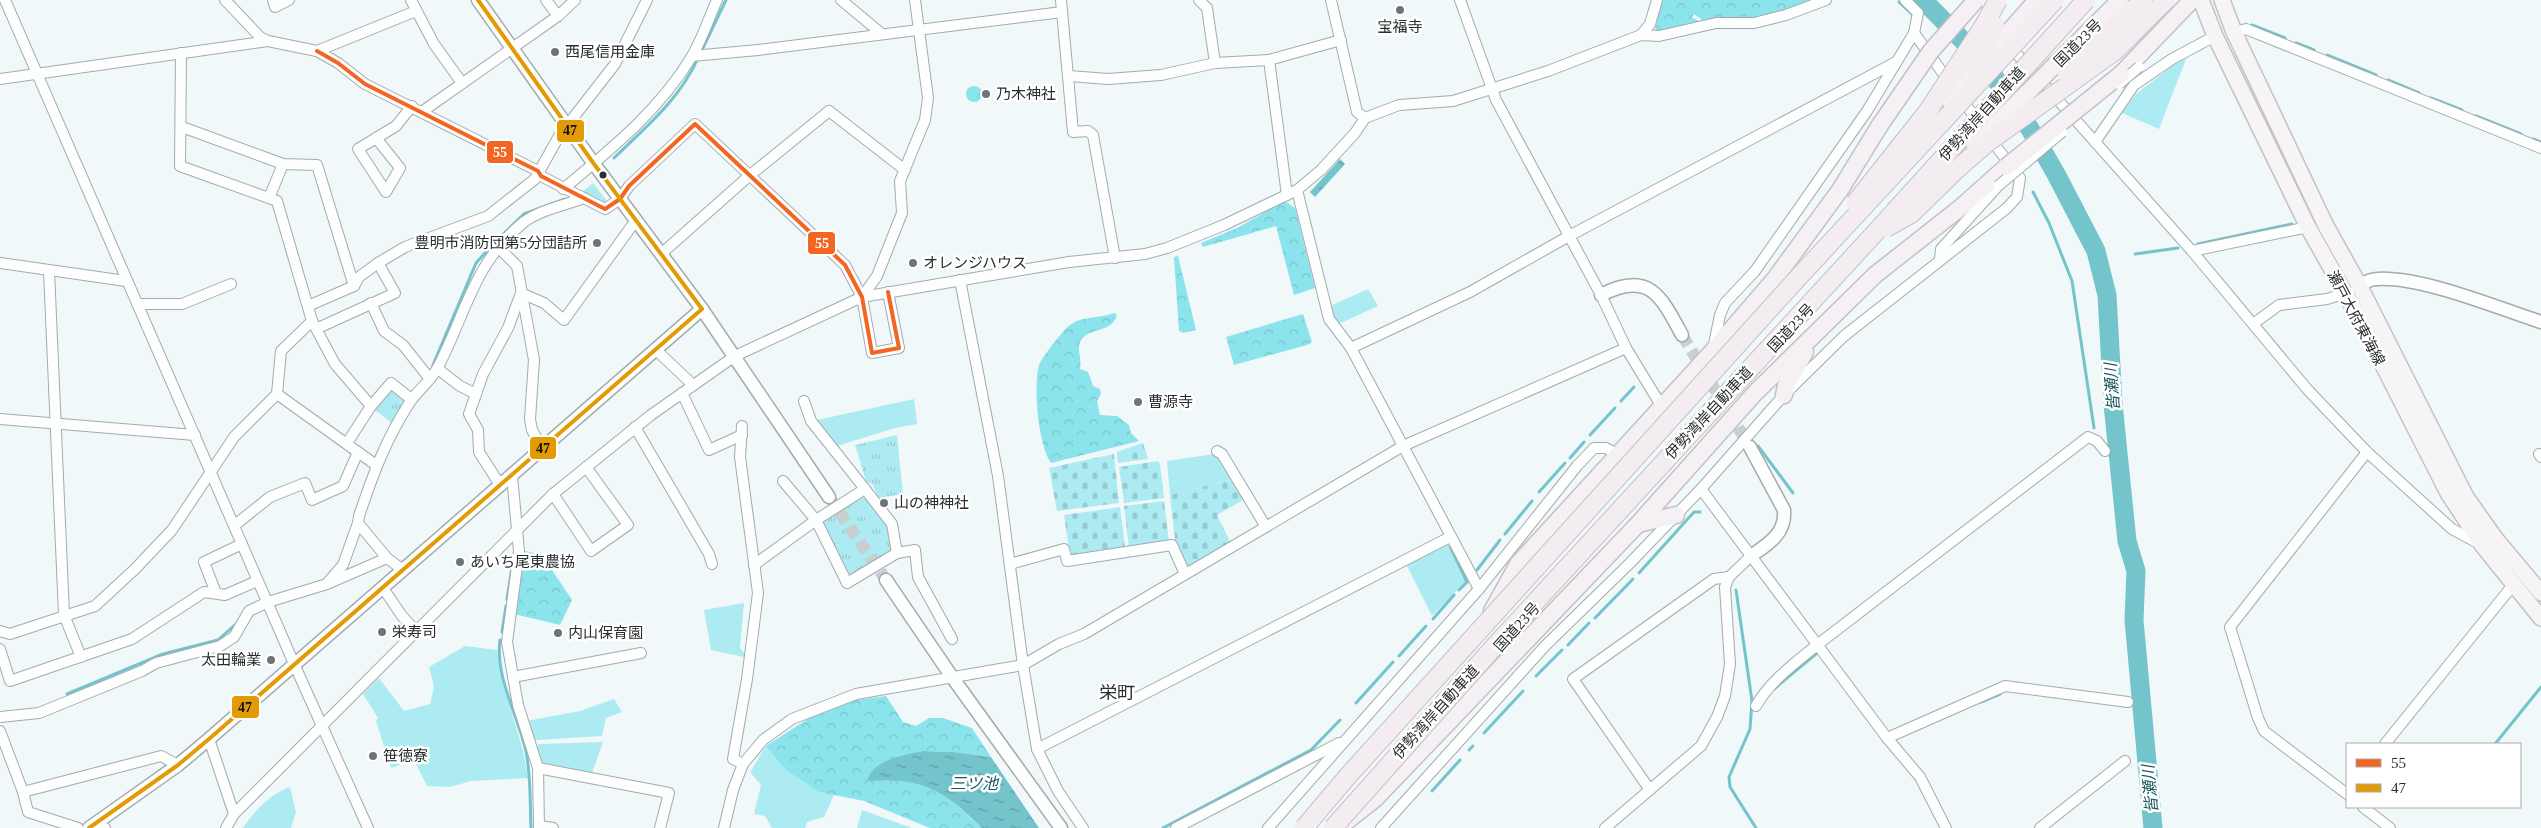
<svg xmlns="http://www.w3.org/2000/svg" width="2541" height="828" font-family="'Times New Roman','Noto Sans JP',serif">
	<style>
		.grass { fill: #adebf2 }
		.forest { fill: url(#forest-crowns) }
		.cemetery { fill: url(#cemetery-stones) }
		.park { fill: url(#park-tufts) }
		.water { fill: url(#water-ripples) }
		.lines { fill: none; stroke-linecap: round; stroke-linejoin: round }
		.stream { stroke: #73c4cb; stroke-width: 3 }
		.river { stroke: #73c4cb; stroke-width: 19 }
		.tertiary-tunnel { stroke: #c8cfd0; stroke-width: 12; stroke-dasharray: 12 6; stroke-linecap: butt }
		.minor-casing { stroke: #a5aaab; stroke-width: 12 }
		.tertiary-casing { stroke: #a5aaab; stroke-width: 15 }
		.primary-casing { stroke: #c5c0c5; stroke-width: 18 }
		.trunk-casing { stroke: #c5c0c5; stroke-width: 19 }
		.minor { stroke: #fdfefe; stroke-width: 10 }
		.tertiary { stroke: #fdfefe; stroke-width: 12 }
		.primary { stroke: #f7f4f6; stroke-width: 15 }
		.trunk { stroke: #f5f0f3; stroke-width: 16 }
		.minor-bridge-casing { stroke: #a5aaab; stroke-width: 12; stroke-linecap: butt }
		.trunk-bridge-casing { stroke: #c5c0c5; stroke-width: 19; stroke-linecap: butt }
		.motorway-bridge-casing { stroke: #c5c0c5; stroke-width: 20; stroke-linecap: butt }
		.minor-bridge { stroke: #fdfefe; stroke-width: 10 }
		.trunk-bridge { stroke: #f5f0f3; stroke-width: 16 }
		.motorway-bridge { stroke: #f3ecf0; stroke-width: 18 }
		.bus-1-casing { stroke: #fff; stroke-width: 8 }
		.bus-2-casing { stroke: #fff; stroke-width: 8 }
		.bus-1 { stroke: #f26522; stroke-width: 4 }
		.bus-2 { stroke: #e29a05; stroke-width: 4 }
		.poi-dot { fill: #6e7475; stroke: #fff; stroke-width: 2 }
		.bus-dot { fill: #282d2e; stroke: #fff; stroke-width: 2 }
		.labels { text-anchor: middle; dominant-baseline: central; stroke-width: 5; stroke-linejoin: round; paint-order: stroke }
		.poi-label { font-size: 15px; fill: #282d2e; stroke: #fff; text-anchor: start }
		.street-label { font-size: 15px; fill: #282d2e; stroke: #fff }
		.water-label { font-size: 16px; font-style: italic; fill: #17565b; stroke: #fff }
		.quarter-label { font-size: 18px; fill: #282d2e; stroke: #fff }
		.line-badge { stroke: #fff; stroke-width: 2 }
		.badge-label { font-size: 14px; text-anchor: middle; font-weight: bold; fill: #fff }
		.pale-badge-label { font-size: 14px; text-anchor: middle; font-weight: bold; fill: #111 }
	</style>
	<defs>
		<pattern id="forest-crowns" width="20" height="18" patternUnits="userSpaceOnUse" patternTransform="scale(1.25)"><rect width="20" height="18" fill="#8be4ec"/><path d="M2 6a3 3 0 1 1 6 0M12 15a3 3 0 1 1 6 0" fill="none" stroke="#78c4cb"/></pattern>
		<pattern id="cemetery-stones" width="16" height="16" patternUnits="userSpaceOnUse" patternTransform="scale(1.25)"><rect width="16" height="16" fill="#adebf2"/><path d="M2 7V4a2 2 0 0 1 4 0v3zM10 15v-3a2 2 0 0 1 4 0v3z" fill="#95cad0"/></pattern>
		<pattern id="park-tufts" width="24" height="20" patternUnits="userSpaceOnUse" patternTransform="scale(1.25)"><rect width="24" height="20" fill="#adebf2"/><path d="M3 7l-1-3M5 7V3M7 7l1-3M15 17l-1-3M17 17v-4M19 17l1-3" fill="none" stroke="#95cad0"/></pattern>
		<pattern id="water-ripples" width="26" height="14" patternUnits="userSpaceOnUse" patternTransform="scale(1.25)"><rect width="26" height="14" fill="#73c4cb"/><path d="M2 4q2-2 4 0t4 0M15 11q2-2 4 0t4 0" fill="none" stroke="#5ea0a5"/></pattern>
	</defs>
	<rect width="100%" height="100%" fill="#f0f8f9"/>
	<g class="grass">
		<polygon points="2186,59 2159,129 2122,113 2136,94 2180,60"/>
		<polygon points="593,183 606,200 605,203 581,193"/>
		<polygon points="1368,289 1378,306 1339,324 1332,315 1330,306"/>
		<polygon points="914,399 917,424 895,428 837,446 817,420"/>
		<polygon points="1214,454 1219,456 1233,479 1170,495 1167,461"/>
		<polygon points="1447,543 1466,581 1432,616 1406,564"/>
		<polygon points="744,603 740,648 745,654 744,657 711,650 704,610"/>
		<polygon points="465,646 497,650 503,684 523,750 528,778 471,781 450,787 427,786 414,760 391,768 376,721 378,718 363,694 379,678 404,711 430,704 434,687 429,667"/>
		<polygon points="614,699 622,712 606,718 602,736 537,740 534,739 526,721 580,711"/>
		<polygon points="603,742 592,773 543,764 535,747 539,744"/>
		<path d="M766,746c19,22 39,43 68,49l-10,22 -17,5 -2,6h-33l-7,-12 -11,-2 7,-29 -11,-13z"/>
		<path d="M290,787l6,25 -5,16h-48c12,-18 27,-34 47,-41z"/>
		<polygon points="862,810 912,828 857,828"/>
	</g>
	<g class="forest">
		<polygon points="1662,0 1818,0 1751,20 1705,22 1694,14 1692,17 1700,22 1659,32 1655,29"/>
		<circle cx="974" cy="94" r="8"/>
		<polygon points="1285,201 1295,208 1315,288 1294,295 1276,226 1203,247 1201,243 1237,228"/>
		<polygon points="1178,256 1196,330 1183,333 1179,331 1174,257"/>
		<path d="M1114,313l3,2c-5,19 -29,11 -37,27 -3,7 2,19 0,27l8,3 5,14 7,3 1,5 -4,7 3,14 17,1 12,9 2,8 8,8 -88,22c-13,-18 -18,-78 -12,-98 3,-8 24,-35 31,-40 14,-10 29,-6 44,-12z"/>
		<polygon points="1303,314 1312,342 1307,345 1234,365 1226,337"/>
		<polygon points="522,550 542,555 572,600 560,625 514,614"/>
		<path d="M886,696l17,26 13,4 13,-8h14l29,10 19,29 -37,-5 -31,-1 -45,15 -9,10c15,3 31,2 46,6 27,7 47,28 67,46h-52l-66,-27 -45,-9 -33,-22 -20,-24 51,-33 39,-13z"/>
	</g>
	<g class="cemetery">
		<polygon points="1143,443 1148,459 1118,463 1117,452"/>
		<polygon points="1114,454 1119,503 1057,511 1049,468"/>
		<polygon points="1158,461 1160,464 1164,498 1124,503 1119,467"/>
		<polygon points="1233,479 1245,499 1217,515 1231,543 1190,568 1187,567 1176,548 1170,495"/>
		<polygon points="1164,501 1169,542 1129,548 1124,506"/>
		<polygon points="1120,507 1125,547 1070,556 1064,515"/>
	</g>
	<g class="park">
		<polygon points="392,390 405,400 392,423 375,410"/>
		<polygon points="897,435 903,494 878,498 873,485 866,481 855,445"/>
		<polygon points="861,497 867,498 888,526 891,550 853,575 847,573 823,525 824,521"/>
	</g>
	<g class="water">
		<polygon points="1340,159 1345,164 1315,197 1310,192"/>
		<path d="M923,751l31,1 37,5 48,71h-57c-38,-36 -57,-51 -112,-47l-2,-2c6,-20 38,-24 55,-28z"/>
	</g>
	<g class="lines">
		<g class="stream">
			<polyline points="1899,2 1913,15"/>
			<polyline points="2252,25 2285,38"/>
			<polyline points="2296,43 2314,50"/>
			<polyline points="701,52 726,0"/>
			<polyline points="2327,55 2376,75"/>
			<polyline points="2388,80 2419,93"/>
			<polyline points="2431,98 2462,110"/>
			<polyline points="2476,116 2521,134"/>
			<polyline points="2533,139 2541,142"/>
			<path d="M614,158c32,-31 66,-59 84,-100"/>
			<polyline points="2033,192 2049,223 2072,281 2094,428"/>
			<polyline points="2198,244 2292,224"/>
			<polyline points="2135,254 2178,248"/>
			<polyline points="433,365 476,263 495,242 524,214 565,199"/>
			<polyline points="1621,401 1634,387"/>
			<polyline points="1590,435 1615,408"/>
			<polyline points="1758,446 1793,493"/>
			<polyline points="1570,458 1584,442"/>
			<polyline points="1539,492 1565,463"/>
			<polyline points="1505,534 1532,501"/>
			<polyline points="1450,546 1467,582 1459,590"/>
			<polyline points="1477,570 1500,540"/>
			<polyline points="1639,573 1694,512 1700,512"/>
			<polyline points="1736,590 1752,701 1750,729 1729,777 1730,787 1756,828"/>
			<polyline points="507,599 513,561"/>
			<polyline points="1595,618 1633,579"/>
			<polyline points="1433,619 1454,595"/>
			<polyline points="502,632 506,606"/>
			<path d="M500,640c-5,38 18,75 26,111 5,26 4,51 5,77"/>
			<polyline points="1568,645 1589,623"/>
			<polyline points="1399,656 1426,626"/>
			<polyline points="1536,676 1562,650"/>
			<polyline points="1774,689 1817,653"/>
			<polyline points="67,694 163,654 218,640 237,623"/>
			<polyline points="1981,702 2000,694"/>
			<polyline points="1356,703 1393,662"/>
			<polyline points="1484,733 1523,691"/>
			<polyline points="2495,744 2541,687"/>
			<polyline points="1469,750 1473,746"/>
			<polyline points="1432,791 1460,760"/>
			<polyline points="1163,828 1311,750 1340,720"/>
		</g>
		<polyline class="river" points="1923,0 1984,62 2030,129 2056,174 2096,251 2107,295 2113,404 2127,541 2136,571 2134,620 2153,828"/>
		<g class="tertiary-tunnel">
			<polyline points="1682,335 1750,447"/>
			<polyline points="829,497 886,580"/>
		</g>
		<defs>
			<g id="minor">
				<polyline points="5,0 295,666 368,828"/>
				<polyline points="225,0 260,37 268,41 317,51 416,11"/>
				<polyline points="273,0 275,7 289,0"/>
				<polyline points="411,0 434,44 462,83"/>
				<polyline points="546,0 558,16"/>
				<polyline points="841,0 882,34"/>
				<polyline points="1061,0 1073,132 1088,131 1093,135 1115,258"/>
				<polyline points="1199,0 1207,8 1215,63"/>
				<polyline points="1331,0 1357,112 1365,118"/>
				<polyline points="1460,0 1496,100 1601,295 1626,348 1662,407"/>
				<polyline points="2234,32 2246,29 2541,148"/>
				<polyline points="1914,33 1950,83"/>
				<polyline points="1641,35 1650,24 1657,0"/>
				<polyline points="2008,44 2192,251 2307,389 2367,452 2452,529 2480,544"/>
				<polyline points="317,51 338,63 365,84 538,171 541,176 605,209 620,199 629,186 695,124 845,265 862,297 872,353 899,348 888,292"/>
				<polyline points="181,53 180,166 277,201 312,321 335,364 371,406 391,383 411,399"/>
				<polyline points="692,56 758,50 1062,12"/>
				<polyline points="1269,60 1287,195"/>
				<polyline points="1069,76 1108,79 1161,75 1215,63 1269,60 1341,40"/>
				<polyline points="0,79 268,41"/>
				<polyline points="1960,97 1979,123"/>
				<polyline points="423,111 558,16 575,0"/>
				<polyline points="182,127 283,164 317,165 354,286"/>
				<polyline points="376,138 400,168 386,192 358,149 396,126 412,106"/>
				<polyline points="2095,142 2134,85 2172,59 2215,36"/>
				<path d="M563,189c47,-39 97,-79 129,-133 10,-17 17,-38 25,-56"/>
				<polyline points="1297,190 1329,319 1351,348 1479,589"/>
				<polyline points="269,198 283,164"/>
				<polyline points="499,248 517,266 534,360 530,419 532,430 542,448"/>
				<polyline points="2192,251 2308,227"/>
				<polyline points="661,254 749,176 829,111 905,170"/>
				<polyline points="1940,259 1941,249 1998,186"/>
				<polyline points="0,263 126,281"/>
				<polyline points="49,271 64,615 81,657"/>
				<polyline points="960,280 998,476 1023,665 1037,749 1058,791 1083,828"/>
				<polyline points="862,297 877,276 902,213 900,181 925,120 928,98 915,0"/>
				<polyline points="371,303 384,331 403,345 430,379"/>
				<polyline points="137,304 182,304 231,284"/>
				<polyline points="308,306 354,286 359,277 378,263 405,247 488,216 535,179 559,136 615,64 647,0"/>
				<polyline points="2253,324 2279,305 2327,299 2349,292"/>
				<polyline points="318,328 395,293 378,263"/>
				<polyline points="1351,348 1470,292 1569,236 1896,62"/>
				<polyline points="655,349 693,385"/>
				<polyline points="1713,349 1720,315 1725,303 1755,271 1867,111 1914,33 1918,13 1905,0"/>
				<polyline points="438,369 460,386 476,394"/>
				<polyline points="682,393 709,450 742,435"/>
				<polyline points="277,394 376,465"/>
				<polyline points="0,419 195,435"/>
				<polyline points="742,426 740,457 758,593 747,679 733,759 743,764"/>
				<polyline points="635,427 709,554 712,564"/>
				<polyline points="347,443 371,406"/>
				<polyline points="1217,451 1222,454 1266,527"/>
				<polyline points="2539,454 2541,457"/>
				<polyline points="512,476 519,551 507,642 518,705 538,768 539,828"/>
				<polyline points="783,481 816,520 865,489 811,421 804,401"/>
				<polyline points="500,485 479,452 478,430 469,414 483,374 508,328 521,293 544,303 564,320 636,220"/>
				<polyline points="865,489 892,524 897,553 915,550 918,577 952,639"/>
				<polyline points="1701,489 1887,738 1920,777 1946,828"/>
				<polyline points="553,494 591,551 628,525 586,467"/>
				<polyline points="235,525 270,497 305,483 312,500 343,486 358,452"/>
				<polyline points="1010,564 1064,549 1067,561 1172,545 1185,574"/>
				<polyline points="754,565 816,520 847,583 897,553"/>
				<path d="M403,570l-16,-12 -29,-35 1,-7c14,-42 27,-77 51,-114 8,-12 21,-21 28,-35 28,-53 35,-104 86,-145 16,-12 41,-17 60,-24"/>
				<polyline points="329,581 343,565 358,523"/>
				<polyline points="383,588 402,616 417,632"/>
				<polyline points="216,593 204,562 242,544"/>
				<polyline points="0,631 10,634 95,606 135,569 172,530 234,437 277,394 281,351 312,321"/>
				<polyline points="0,649 10,681 132,639 204,592 225,595 257,581"/>
				<polyline points="513,677 641,653"/>
				<path d="M1756,706c13,-24 40,-44 61,-61l271,-208 9,4 8,10"/>
				<polyline points="0,717 39,713 142,671 156,663 220,646 234,637 249,611 268,602 327,584 387,558"/>
				<polyline points="0,731 23,792 28,812 78,828"/>
				<polyline points="1887,738 2005,686 2128,702"/>
				<polyline points="209,739 234,814 226,828"/>
				<polyline points="2385,744 2513,585"/>
				<polyline points="1037,749 1450,537"/>
				<polyline points="538,768 669,793 660,828"/>
				<polyline points="1650,790 1573,679 1714,579 1729,577"/>
				<polyline points="23,792 161,756 178,765"/>
				<polyline points="2347,794 2264,731 2258,718 2230,627 2367,452"/>
				<polyline points="2363,807 2390,828"/>
				<polyline points="234,814 553,494 651,415 735,356 862,297 1069,262 1145,254 1167,248 1224,225 1297,190 1321,170 1355,133 1365,118 1399,105 1453,101 1548,71 1641,35 1659,36 1716,23 1754,23 1786,15 1826,0"/>
				<polyline points="539,826 553,828"/>
				<polyline points="99,828 105,828"/>
				<polyline points="724,828 733,790 743,764 763,740 792,719 856,694 1023,665 1059,644 1084,634 1403,446 1626,348"/>
				<polyline points="1176,828 1339,743"/>
				<polyline points="1268,828 1479,589 1577,466 1594,448 1606,448 1618,455"/>
				<polyline points="1381,828 1545,646 1630,563 1701,489 1784,395 1844,336 2007,208 2017,197 2020,178 1989,137"/>
				<polyline points="1605,828 1701,746 1717,717 1725,696 1730,664 1725,587 1729,577 1751,556"/>
				<polyline points="2040,828 2125,761"/>
			</g>
			<g id="tertiary">
				<path d="M2359,285c6,-3 12,-6 18,-6 44,-3 121,29 164,43"/>
				<path d="M1601,295c48,-25 60,1 81,40"/>
				<polyline points="702,309 829,497"/>
				<path d="M1750,447l34,63c2,24 -16,34 -33,46"/>
				<polyline points="886,580 952,677 1061,828"/>
				<polyline points="89,828 178,765 209,739 702,309 594,164 478,0"/>
			</g>
			<g id="primary">
				<polyline points="2201,0 2215,36 2308,227 2358,316 2448,493 2483,546 2541,618"/>
				<polyline points="2222,0 2234,32 2326,226 2359,285 2466,497 2495,538 2541,593"/>
			</g>
			<g id="trunk">
				<polyline points="2121,74 2192,0"/>
				<polyline points="1784,395 1786,385 1805,352"/>
				<polyline points="1638,524 1676,515"/>
				<polyline points="1492,611 1518,564 1712,352 1774,280 1840,190 1880,125"/>
				<polyline points="1343,824 1375,799 1638,524 1755,393 1875,275 1960,208 2006,167"/>
			</g>
		</defs>
		<use href="#minor" class="minor-casing"/>
		<use href="#tertiary" class="tertiary-casing"/>
		<use href="#primary" class="primary-casing"/>
		<use href="#trunk" class="trunk-casing"/>
		<use href="#minor" class="minor"/>
		<use href="#tertiary" class="tertiary"/>
		<use href="#primary" class="primary"/>
		<use href="#trunk" class="trunk"/>
		<defs>
			<g id="minor-bridge">
				<polyline points="2119,84 2139,67"/>
				<polyline points="1998,186 2062,132"/>
			</g>
			<g id="trunk-bridge">
				<polyline points="1949,99 2037,0"/>
				<polyline points="1880,125 1931,51 1976,0"/>
				<polyline points="1975,145 2120,0"/>
				<polyline points="2006,167 2121,74"/>
			</g>
			<g id="motorway-bridge">
				<polyline points="1976,69 1995,26"/>
				<polyline points="2067,75 2143,0"/>
				<polyline points="1855,203 1928,111 1983,27 1998,0"/>
				<polyline points="1886,228 1911,214 1956,170 1987,143 2115,51 2166,0"/>
				<polyline points="1304,828 1347,777 1795,281 2055,0"/>
				<polyline points="1333,828 1493,648 1874,234 2086,0"/>
			</g>
		</defs>
		<use href="#minor-bridge" class="minor-bridge-casing"/>
		<use href="#trunk-bridge" class="trunk-bridge-casing"/>
		<use href="#motorway-bridge" class="motorway-bridge-casing"/>
		<use href="#minor-bridge" class="minor-bridge"/>
		<use href="#trunk-bridge" class="trunk-bridge"/>
		<use href="#motorway-bridge" class="motorway-bridge"/>
		<defs>
			<polyline id="bus-1" points="317,51 338,63 365,84 538,171 541,176 605,209 620,199 629,186 695,124 845,265 862,297 872,353 899,348 888,292"/>
			<polyline id="bus-2" points="89,828 178,765 209,739 702,309 594,164 478,0"/>
		</defs>
		<use href="#bus-1" class="bus-1-casing"/>
		<use href="#bus-2" class="bus-2-casing"/>
		<use href="#bus-1" class="bus-1"/>
		<use href="#bus-2" class="bus-2"/>
	</g>
	<g class="poi-dot">
		<circle cx="1400" cy="10" r="5"/>
		<circle cx="555" cy="52" r="5"/>
		<circle cx="986" cy="94" r="5"/>
		<circle cx="597" cy="243" r="5"/>
		<circle cx="913" cy="263" r="5"/>
		<circle cx="1138" cy="402" r="5"/>
		<circle cx="884" cy="503" r="5"/>
		<circle cx="460" cy="562" r="5"/>
		<circle cx="382" cy="632" r="5"/>
		<circle cx="558" cy="633" r="5"/>
		<circle cx="271" cy="660" r="5"/>
		<circle cx="373" cy="756" r="5"/>
	</g>
	<circle class="bus-dot" cx="603" cy="175" r="4.5"/>
	<g class="labels">
		<g class="poi-label">
			<text x="1400" y="27" text-anchor="middle">宝福寺</text>
			<text x="565" y="52">西尾信用金庫</text>
			<text x="996" y="94">乃木神社</text>
			<text x="587" y="243" text-anchor="end">豊明市消防団第5分団詰所</text>
			<text x="923" y="263">オレンジハウス</text>
			<text x="1148" y="402">曹源寺</text>
			<text x="894" y="503">山の神神社</text>
			<text x="470" y="562">あいち尾東農協</text>
			<text x="392" y="632">栄寿司</text>
			<text x="568" y="633">内山保育園</text>
			<text x="261" y="660" text-anchor="end">太田輪業</text>
			<text x="383" y="756">笹徳寮</text>
		</g>
		<g class="street-label">
			<text transform="translate(2078 43) rotate(-45)">国道23号</text>
			<text transform="translate(1982 114) rotate(-48)">伊勢湾岸自動車道</text>
			<text transform="translate(2356 318) rotate(62)">瀬戸大府東海線</text>
			<text transform="translate(1791 328) rotate(-47)">国道23号</text>
			<text transform="translate(1709 413) rotate(-47)">伊勢湾岸自動車道</text>
			<text transform="translate(1517 627) rotate(-48)">国道23号</text>
			<text transform="translate(1436 712) rotate(-48)">伊勢湾岸自動車道</text>
		</g>
		<g class="water-label">
			<text transform="translate(2112 387) rotate(-94)">皆瀬川</text>
			<text x="974" y="783">三ツ池</text>
			<text transform="translate(2150 789) rotate(-95)">皆瀬川</text>
		</g>
		<g class="quarter-label">
			<text x="1117" y="693">栄町</text>
		</g>
	</g>
	<g class="line-badge">
		<rect x="556" y="119" width="29" height="24" rx="5" fill="#e29a05"/>
		<rect x="486" y="140" width="28" height="24" rx="5" fill="#f26522"/>
		<rect x="807" y="231" width="29" height="24" rx="5" fill="#f26522"/>
		<rect x="529" y="436" width="28" height="24" rx="5" fill="#e29a05"/>
		<rect x="231" y="695" width="29" height="24" rx="5" fill="#e29a05"/>
	</g>
	<g class="badge-label">
		<text x="500" y="157">55</text>
		<text x="822" y="248">55</text>
	</g>
	<g class="pale-badge-label">
		<text x="570" y="135">47</text>
		<text x="543" y="453">47</text>
		<text x="245" y="712">47</text>
	</g>
	<rect x="2346" y="743" width="175" height="65" fill="#ffffff" stroke="#a9abab"/>
	<rect x="2356" y="759" width="25" height="8" fill="#f26522" stroke="#a9abab"/>
	<text x="2391" y="768" font-size="15" fill="#282d2e">55</text>
	<rect x="2356" y="784" width="25" height="8" fill="#e29a05" stroke="#a9abab"/>
	<text x="2391" y="793" font-size="15" fill="#282d2e">47</text>
</svg>
